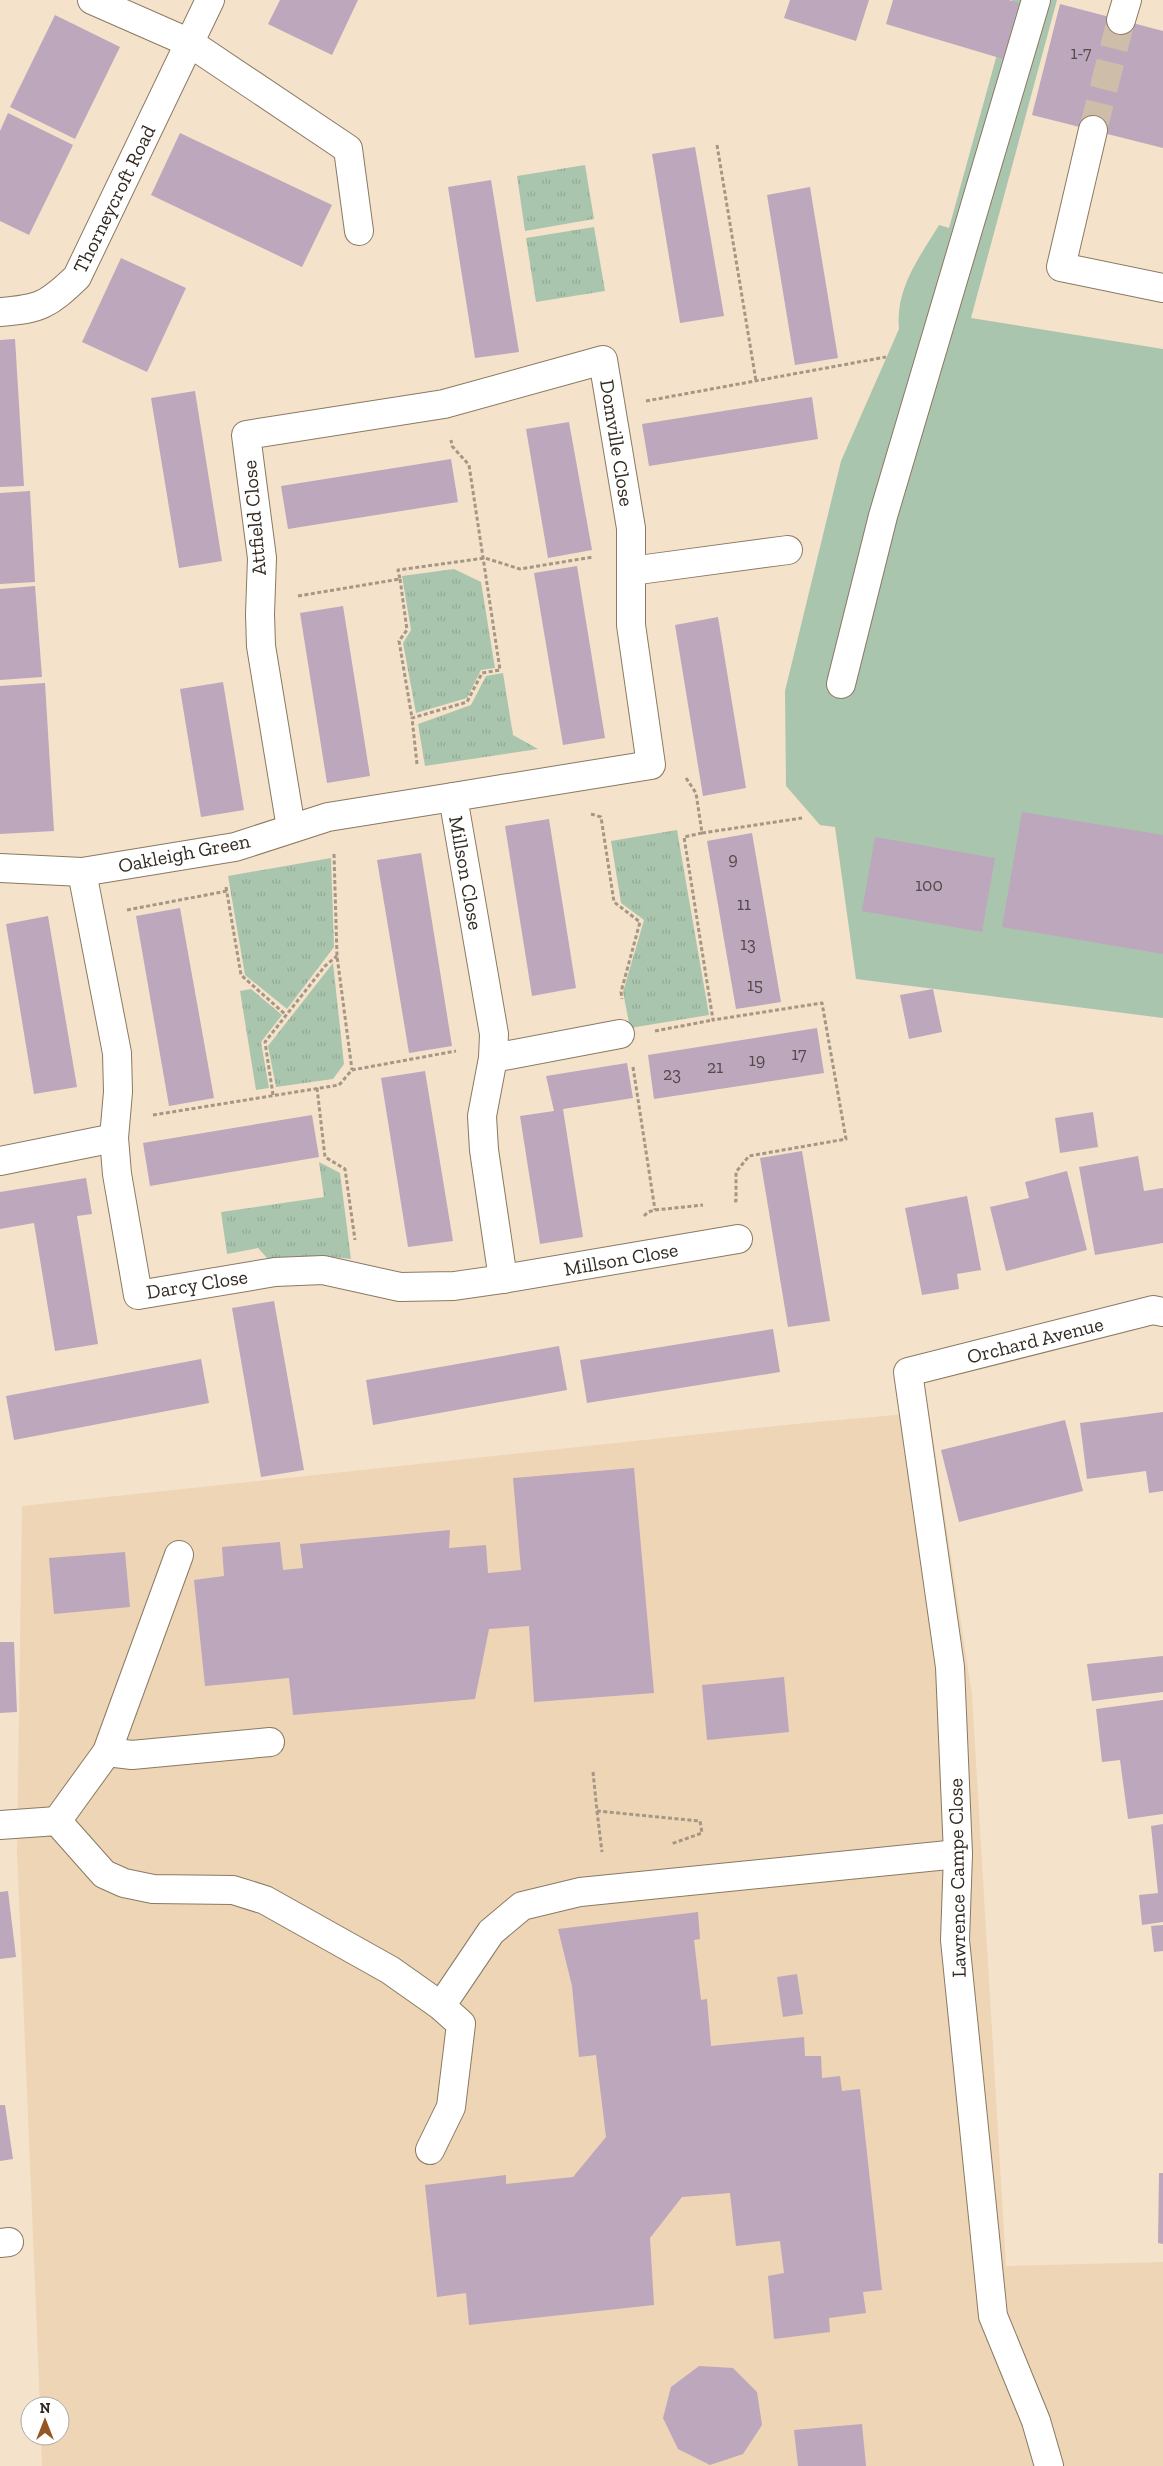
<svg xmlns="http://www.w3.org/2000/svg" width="1163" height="2466" font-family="'Zilla Slab',serif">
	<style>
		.built { fill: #edd5b6 }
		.grass { fill: url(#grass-tufts) }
		.pitch { fill: #aac5ae }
		.building { fill: #bca7bd }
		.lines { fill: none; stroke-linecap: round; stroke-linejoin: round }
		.minor-tunnel { stroke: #cebda8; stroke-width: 28; stroke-dasharray: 28 14; stroke-linecap: butt }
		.minor-casing { stroke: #8a7963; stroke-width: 30 }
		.path { stroke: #a59785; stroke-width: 3; stroke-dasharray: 4 2.5; stroke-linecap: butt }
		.minor { stroke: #fff; stroke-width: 28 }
		.labels { text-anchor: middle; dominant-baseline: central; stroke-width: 4.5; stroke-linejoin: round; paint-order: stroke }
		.number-label { font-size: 18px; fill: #544a49 }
		.street-label { font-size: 20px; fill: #322b22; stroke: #fff }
	</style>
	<defs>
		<pattern id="grass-tufts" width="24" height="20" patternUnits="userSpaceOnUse" patternTransform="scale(1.25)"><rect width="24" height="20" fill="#aac5ae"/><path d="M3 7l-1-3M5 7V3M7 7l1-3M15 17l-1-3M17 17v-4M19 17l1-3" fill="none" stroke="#93a995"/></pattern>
	</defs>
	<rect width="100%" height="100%" fill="#f5e2ca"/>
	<polygon class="built" points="929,1412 972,1695 1006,2266 1163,2262 1163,2466 42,2466 41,2436 60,2436 60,2406 40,2406 17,1851 22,1506 805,1423"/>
	<g class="grass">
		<polygon points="585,165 594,219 525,231 517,176"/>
		<polygon points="594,227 605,291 536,302 526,238"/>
		<polygon points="454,569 481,582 495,668 481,670 467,698 416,713 403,643 411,630 402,576"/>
		<polygon points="503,673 513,735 538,749 425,766 418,724 471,705 486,676"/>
		<polygon points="677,830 709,1015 630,1028 623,992 644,920 621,903 611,841"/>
		<polygon points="331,858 334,947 287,1009 245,975 228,876"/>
		<polygon points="333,963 344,1064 333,1079 276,1087 268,1046"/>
		<polygon points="251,989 282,1015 261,1042 269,1088 256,1090 240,991"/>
		<path d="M319,1162l21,11 11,86c-28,-4 -54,-4 -83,0l-10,-11 -31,6 -6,-42 103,-15z"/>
	</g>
	<path class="pitch" d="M1012,0h45l-86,318 192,31v669l-307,-39 -21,-152 -15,-2 -34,-39 -1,-95 56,-230 58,-132c-4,-40 20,-71 40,-104l10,3z"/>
	<g class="building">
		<polygon points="280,0 358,0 332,55 268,24"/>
		<polygon points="790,0 869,0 856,41 784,18"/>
		<polygon points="893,0 1009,0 1019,3 1003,59 886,24"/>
		<polygon points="1060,4 1163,31 1163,148 1032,115"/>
		<polygon points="55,15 120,47 75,139 10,107"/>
		<polygon points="8,113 73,145 29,235 0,221 0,131"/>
		<polygon points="180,133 332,205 302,267 151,195"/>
		<polygon points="695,147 724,316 680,323 652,154"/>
		<polygon points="491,180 519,352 475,358 448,187"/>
		<polygon points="810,187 838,358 795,365 767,195"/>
		<polygon points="121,258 186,288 147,372 82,342"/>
		<polygon points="15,339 24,486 0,487 0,340"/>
		<polygon points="195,391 222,561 179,568 151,398"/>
		<polygon points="812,397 818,439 649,466 642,424"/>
		<polygon points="569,422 592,550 548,558 526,429"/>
		<polygon points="451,459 458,502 288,529 281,486"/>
		<polygon points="30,491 35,582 0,584 0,493"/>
		<polygon points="577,566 605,738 563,745 534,573"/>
		<polygon points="35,586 42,677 0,680 0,589"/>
		<polygon points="343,606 370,776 327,783 300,613"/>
		<polygon points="718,617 746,788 703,796 675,625"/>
		<polygon points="223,682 244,810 201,817 180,689"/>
		<polygon points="45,683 54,831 0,834 0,686"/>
		<polygon points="1022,812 1163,835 1163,954 1002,927"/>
		<polygon points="549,819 576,988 532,996 505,826"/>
		<polygon points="752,833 781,1002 736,1009 707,841"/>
		<polygon points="875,837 995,858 982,932 862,911"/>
		<polygon points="421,853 452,1046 409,1053 377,860"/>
		<polygon points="180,908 214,1098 169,1106 136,916"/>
		<polygon points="48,916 77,1087 34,1094 6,924"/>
		<polygon points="933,989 942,1032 909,1039 900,995"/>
		<polygon points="817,1028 824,1073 654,1099 648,1055"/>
		<polygon points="627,1063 633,1098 563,1109 583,1237 540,1244 520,1116 554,1111 546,1076"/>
		<polygon points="425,1071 453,1241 408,1247 381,1078"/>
		<polygon points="1093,1112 1098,1147 1060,1153 1055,1118"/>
		<polygon points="312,1115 319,1157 150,1186 143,1143"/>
		<polygon points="802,1151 830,1321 788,1327 760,1158"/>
		<polygon points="1138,1156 1144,1191 1163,1188 1163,1243 1095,1255 1079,1167"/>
		<polygon points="1067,1171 1087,1250 1006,1271 990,1207 1029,1198 1025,1182"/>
		<polygon points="86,1178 92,1214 77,1216 98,1344 55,1351 34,1223 0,1229 0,1192"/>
		<polygon points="967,1196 981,1270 957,1274 959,1289 922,1295 905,1208"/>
		<polygon points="274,1301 304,1470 261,1477 232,1308"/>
		<polygon points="773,1329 780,1372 587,1403 580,1360"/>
		<polygon points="559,1346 567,1390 373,1425 366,1380"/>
		<polygon points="201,1359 209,1403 14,1440 6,1396"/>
		<polygon points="1163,1412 1163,1491 1149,1493 1146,1471 1087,1479 1080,1423"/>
		<polygon points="1065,1420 1083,1491 959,1522 941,1450"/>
		<polygon points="634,1468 654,1693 534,1702 529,1626 489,1629 475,1699 293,1715 289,1678 205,1686 194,1580 224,1576 222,1547 280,1542 283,1570 303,1568 300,1544 450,1530 449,1548 486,1545 488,1573 521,1570 513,1478"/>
		<polygon points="125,1552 130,1607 54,1614 49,1558"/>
		<polygon points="0,1642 14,1642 17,1712 0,1713"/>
		<polygon points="1163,1656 1163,1692 1092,1701 1087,1664"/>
		<polygon points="784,1677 789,1732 707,1740 702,1685"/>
		<polygon points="1163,1700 1163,1814 1128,1819 1120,1760 1102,1762 1096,1709"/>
		<polygon points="1163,1824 1163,1922 1142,1925 1139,1895 1158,1893 1151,1826"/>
		<polygon points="8,1891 16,1957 0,1959 0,1892"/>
		<polygon points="698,1912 700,1939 694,1940 701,2000 707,1999 711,2046 804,2037 805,2056 821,2056 822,2078 840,2076 842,2091 860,2089 882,2290 863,2292 866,2313 829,2318 830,2332 774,2339 768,2276 784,2273 780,2241 736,2246 730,2193 682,2197 650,2238 654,2305 469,2325 466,2293 437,2297 425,2185 506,2175 506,2184 573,2177 606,2137 596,2055 579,2057 572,1986 558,1929"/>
		<polygon points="1163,1925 1163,1951 1154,1952 1151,1926"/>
		<polygon points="797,1974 803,2014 783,2017 777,1977"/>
		<polygon points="0,2105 5,2105 13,2159 0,2161"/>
		<polygon points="1159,2173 1163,2173 1163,2244 1158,2243"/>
		<polygon points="699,2366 733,2368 757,2392 762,2425 743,2454 710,2465 678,2449 663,2418 671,2387"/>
		<polygon points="862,2424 866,2466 798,2466 794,2430"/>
	</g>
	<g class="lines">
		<polyline class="minor-tunnel" points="1093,130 1121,20"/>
		<defs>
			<g id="minor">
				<polyline points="92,0 190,43 348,149 359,231"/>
				<polyline points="1121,20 1127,0"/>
				<polyline points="1093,130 1061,267 1163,288"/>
				<path d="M0,312c40,-3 48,-7 77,-35l133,-277"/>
				<polyline points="631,571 788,550"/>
				<polyline points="841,684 883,516 1036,0"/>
				<polyline points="291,828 261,646 260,614 262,558 246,435 444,404 603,360 631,528 631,625 651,765 453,797 494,1034 493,1058"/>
				<polyline points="0,868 82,872 235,847 328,817 453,797"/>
				<polyline points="82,872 117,1053 118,1092 114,1138 117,1174 138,1295 275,1272 323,1270 400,1287 454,1286 503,1279 484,1150 482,1116 493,1058 620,1034"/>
				<polyline points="0,1161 114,1138"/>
				<polyline points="503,1279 738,1239"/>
				<polyline points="107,1752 179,1555"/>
				<polyline points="57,1821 107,1752 132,1755 270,1742"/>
				<polyline points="0,1825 57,1821 104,1874 124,1883 153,1889 233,1890 265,1900 390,1970 441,2006 461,2024 451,2107 430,2150"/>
				<polyline points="441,2006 491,1932 522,1906 580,1892 958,1854"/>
				<polyline points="0,2243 9,2242"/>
				<polyline points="1049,2466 1036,2421 993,2316 955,1940 958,1854 950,1667 908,1372 1153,1310 1163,1312"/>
			</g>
		</defs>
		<use href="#minor" class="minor-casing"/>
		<g class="path">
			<polyline points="717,145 756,381"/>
			<polyline points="646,401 886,357"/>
			<polyline points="400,579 407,630 399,641 412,718"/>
			<polyline points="298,596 400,579 398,570 485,558 520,569 593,557"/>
			<polyline points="417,764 412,718 467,702 482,673 500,670 469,465 452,446 451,440"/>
			<polyline points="686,778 696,793 702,833 684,837 713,1020 822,1003 846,1139 749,1156 736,1172 736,1201 734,1201"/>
			<polyline points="591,814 601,817 614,902 640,922 621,992 622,999"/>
			<polyline points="702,833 802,818"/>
			<polyline points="334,854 337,956 352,1070"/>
			<polyline points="226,887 241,975 286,1015"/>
			<polyline points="127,910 227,891"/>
			<polyline points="655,1031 713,1020"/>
			<polyline points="633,1067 655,1210"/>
			<polyline points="317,1088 325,1157 345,1169 355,1240"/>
			<polyline points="273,1095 265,1042 325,966 337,956"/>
			<polyline points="153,1115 339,1085 352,1070 456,1051"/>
			<polyline points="644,1216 648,1212 655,1210 703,1205"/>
			<polyline points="593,1772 597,1811 700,1821 702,1833 671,1844"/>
			<polyline points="597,1811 602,1852"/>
		</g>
		<use href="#minor" class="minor"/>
	</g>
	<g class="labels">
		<g class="number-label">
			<text x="1081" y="53">1-7</text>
			<text x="733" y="859">9</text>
			<text x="929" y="885">100</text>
			<text x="744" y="904">11</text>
			<text x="748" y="944">13</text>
			<text x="755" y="985">15</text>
			<text x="799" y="1054">17</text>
			<text x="757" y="1060">19</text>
			<text x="715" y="1067">21</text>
			<text x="672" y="1074">23</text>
		</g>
		<g class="street-label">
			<text transform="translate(114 199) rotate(-64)">Thorneycroft Road</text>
			<text transform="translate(617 443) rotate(81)">Domville Close</text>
			<text transform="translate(254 518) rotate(-95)">Attfield Close</text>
			<text transform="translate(184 853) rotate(-11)">Oakleigh Green</text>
			<text transform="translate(466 873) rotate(80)">Millson Close</text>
			<text transform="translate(621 1259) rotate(-10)">Millson Close</text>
			<text transform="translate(197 1284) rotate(-9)">Darcy Close</text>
			<text transform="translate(1035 1340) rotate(-14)">Orchard Avenue</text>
			<text transform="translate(957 1878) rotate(-91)">Lawrence Campe Close</text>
		</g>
	</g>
	<g transform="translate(45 2421)"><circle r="24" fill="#ffffff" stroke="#adaaa7"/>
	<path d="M0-4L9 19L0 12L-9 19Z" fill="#975524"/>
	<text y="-8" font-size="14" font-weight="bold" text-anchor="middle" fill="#322b22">N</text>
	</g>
</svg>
